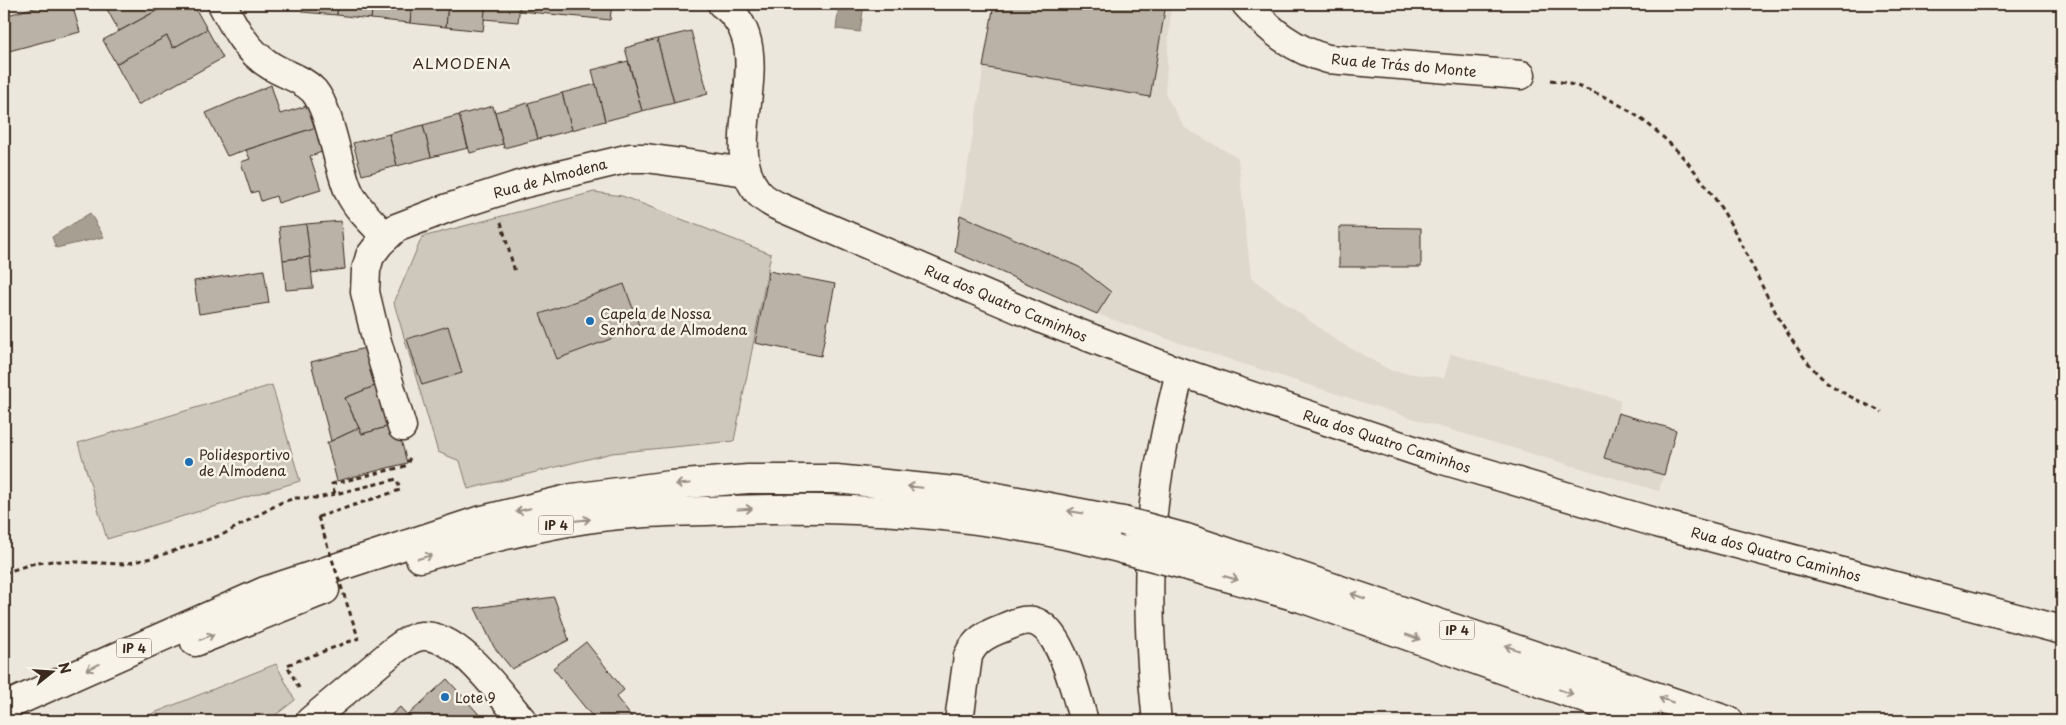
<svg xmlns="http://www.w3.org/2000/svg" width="2066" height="725" font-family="'Playpen Sans',sans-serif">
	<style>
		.built { fill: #ddd7cc }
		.green { fill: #cec8bc; stroke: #84796d }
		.water { fill: #a89f93; stroke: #7c7064 }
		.building { fill: #bab2a7; stroke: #3b2a1e }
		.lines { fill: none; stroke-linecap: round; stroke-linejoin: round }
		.minor-casing { stroke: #3b2a1e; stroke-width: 31 }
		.highway-casing { stroke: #3b2a1e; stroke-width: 31 }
		.path { stroke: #3b2a1e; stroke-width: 3; stroke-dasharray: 5 4; stroke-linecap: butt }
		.minor { stroke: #f7f3e8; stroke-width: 28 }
		.highway { stroke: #f7f3e8; stroke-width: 28 }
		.highway-bridge-casing { stroke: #3b2a1e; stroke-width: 31; stroke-linecap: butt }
		.path-bridge { stroke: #3b2a1e; stroke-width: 3; stroke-dasharray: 5 4; stroke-linecap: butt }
		.highway-bridge { stroke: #f7f3e8; stroke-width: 28 }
		.oneway { stroke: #998e83 }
		.poi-dot { fill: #1f6fb2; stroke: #f7f3e8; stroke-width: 2 }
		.labels { text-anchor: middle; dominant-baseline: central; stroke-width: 5; stroke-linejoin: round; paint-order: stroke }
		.shield { fill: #f7f3e8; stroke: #73665b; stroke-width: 1 }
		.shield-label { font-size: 12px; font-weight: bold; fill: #3b2a1e }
		.street-label { font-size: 14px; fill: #3b2a1e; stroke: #f7f3e8 }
		.poi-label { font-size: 14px; fill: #3b2a1e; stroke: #f7f3e8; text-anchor: start }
		.neighbourhood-label { font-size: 15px; letter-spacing: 1px; fill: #3b2a1e; stroke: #f7f3e8 }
	</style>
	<rect width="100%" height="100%" fill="#ece7dc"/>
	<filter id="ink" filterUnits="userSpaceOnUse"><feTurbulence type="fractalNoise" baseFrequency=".02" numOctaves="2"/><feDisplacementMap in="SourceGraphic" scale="10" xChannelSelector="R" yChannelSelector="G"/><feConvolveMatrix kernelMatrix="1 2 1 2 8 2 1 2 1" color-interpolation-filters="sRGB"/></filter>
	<g filter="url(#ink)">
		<polygon class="built" points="994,4 1171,4 1165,94 1185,128 1238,158 1251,278 1339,342 1392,371 1444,378 1451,354 1621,400 1618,413 1676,430 1659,491 1427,423 1188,346 1097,314 955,252 960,215"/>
		<g class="green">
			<polygon points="594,192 622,196 771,254 734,441 612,453 468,489 460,461 438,452 394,303 422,237"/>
			<polygon points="272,385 300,481 107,539 78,443"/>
			<polygon points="276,664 295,700 268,721 134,721"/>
		</g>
		<g class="water">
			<polygon points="839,4 864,4 860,32 836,29"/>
			<polygon points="90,213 104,237 56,248 52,237"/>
		</g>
		<g class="building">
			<polygon points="48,4 72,4 80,32 9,51 4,30 4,16"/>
			<polygon points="104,4 169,4 119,31"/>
			<polygon points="169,4 193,4 207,29 173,48 167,36 116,64 103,40"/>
			<polygon points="303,4 338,4 337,15 302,12"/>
			<polygon points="338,4 373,4 371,19 337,15"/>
			<polygon points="373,4 412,4 410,23 371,19"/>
			<polygon points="412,4 448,4 446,27 410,23"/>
			<polygon points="448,4 486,4 483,31 446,27"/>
			<polygon points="486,4 520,4 518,22 484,19"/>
			<polygon points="520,4 612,4 610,20 519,11"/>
			<polygon points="994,4 1166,4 1150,97 983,67"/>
			<polygon points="207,29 223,58 138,105 116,64 167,36 173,48"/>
			<polygon points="691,31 708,94 674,103 657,39"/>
			<polygon points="657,39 674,103 642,111 625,48"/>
			<polygon points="628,61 642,111 605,121 592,70"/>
			<polygon points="596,84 605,121 572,130 562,93"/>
			<polygon points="271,85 280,114 310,105 317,127 227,156 206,113"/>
			<polygon points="562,93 572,130 538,139 528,103"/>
			<polygon points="528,103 538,139 504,148 495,112"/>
			<polygon points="493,106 503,144 470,153 459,115"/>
			<polygon points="459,115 468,148 431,157 423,125"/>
			<polygon points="423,125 431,157 397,166 389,134"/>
			<polygon points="317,127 325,151 310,156 321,190 278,203 276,196 261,201 258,191 251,193 241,162 250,159 246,150"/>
			<polygon points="389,134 397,166 362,175 353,143"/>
			<polygon points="960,215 1079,267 1111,292 1097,314 955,252"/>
			<polygon points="341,221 345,269 311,273 306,224"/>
			<polygon points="306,224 310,257 283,260 279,227"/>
			<polygon points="1339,227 1421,228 1421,267 1339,267"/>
			<polygon points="310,257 313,288 286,290 283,260"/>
			<polygon points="264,270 269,303 199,314 194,281"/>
			<polygon points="769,271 835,284 821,356 755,343"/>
			<polygon points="624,284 640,328 557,359 540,314"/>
			<polygon points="448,326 462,373 422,385 407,339"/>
			<polygon points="369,347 382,383 345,398 359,428 331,441 311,362"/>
			<polygon points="382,383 397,424 362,434 345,398"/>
			<polygon points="1618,413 1676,430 1664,475 1604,458"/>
			<polygon points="397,424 407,463 337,481 327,443 359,428 362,434"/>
			<polygon points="554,597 569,640 512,669 494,647 475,608"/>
			<polygon points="586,642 624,690 616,697 635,721 596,721 553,668"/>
			<polygon points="447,679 485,721 412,721 407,716"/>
			<polygon points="400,707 412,721 384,721"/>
		</g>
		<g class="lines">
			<defs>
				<g id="minor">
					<path d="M222,4c12,23 25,48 49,62 14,9 31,12 43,25 17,21 23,74 35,101 8,17 24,31 37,45"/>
					<path d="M722,4c61,43 -4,139 35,187 6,8 16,13 25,17l262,112 136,52 263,88 214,63 405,107"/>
					<path d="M1246,4c23,26 48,46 82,55l193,16"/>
					<polyline points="402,427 376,338 365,292 366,270 370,256 380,243 396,228 448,208 522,184 630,158 646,158 746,172"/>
					<path d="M310,721l82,-69c9,-7 19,-15 30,-16 38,-2 78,59 101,85"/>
					<path d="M959,721l9,-65c7,-16 19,-22 35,-28 9,-4 20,-9 30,-7 29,7 43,75 51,100"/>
					<path d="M1157,721c-8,-74 -12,-151 -2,-225 5,-42 15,-83 25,-124"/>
				</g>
				<g id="highway">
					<polyline points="1186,538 1729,721"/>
					<path d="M420,558c51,-15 102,-28 154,-37 43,-8 89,-9 132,-10 140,-7 284,1 420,39"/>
					<polyline points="1184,565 1301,598 1648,721"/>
					<polyline points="195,642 325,590"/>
					<polyline points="4,707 265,591 478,521 572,498 671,485 748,479 836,479 975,493 1123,521"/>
				</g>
			</defs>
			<use href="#minor" class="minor-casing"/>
			<use href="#highway" class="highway-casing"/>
			<g class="path">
				<path d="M1551,80c84,14 145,80 184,152 26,48 45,100 82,141 17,18 43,28 65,39"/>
				<polyline points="501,222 515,272"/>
				<polyline points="318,517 400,490 397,479 335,494 332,484 402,467 407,465 410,457"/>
				<polyline points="4,573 31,564 53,561 124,564 152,558 222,535 282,502 296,498 317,498 335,494"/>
				<polyline points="299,688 287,665 359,638"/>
			</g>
			<use href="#minor" class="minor"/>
			<use href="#highway" class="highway"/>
			<defs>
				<g id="highway-bridge">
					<polyline points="1123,521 1186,538"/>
					<polyline points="1126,550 1184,565"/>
				</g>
			</defs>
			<use href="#highway-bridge" class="highway-bridge-casing"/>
			<polyline class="path-bridge" points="318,517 358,637"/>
			<use href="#highway-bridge" class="highway-bridge"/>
		</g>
		<defs><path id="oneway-shaft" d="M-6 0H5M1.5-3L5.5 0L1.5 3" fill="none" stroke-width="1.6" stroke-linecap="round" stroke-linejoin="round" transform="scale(1.25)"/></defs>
		<g class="oneway">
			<use href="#oneway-shaft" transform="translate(683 484) rotate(176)"/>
			<use href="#oneway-shaft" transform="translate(915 487) rotate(-174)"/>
			<use href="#oneway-shaft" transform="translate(745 509) rotate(-3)"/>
			<use href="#oneway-shaft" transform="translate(523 510) rotate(167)"/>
			<use href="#oneway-shaft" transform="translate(1075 512) rotate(-170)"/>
			<use href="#oneway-shaft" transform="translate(583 520) rotate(-6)"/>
			<use href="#oneway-shaft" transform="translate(425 557) rotate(-16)"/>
			<use href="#oneway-shaft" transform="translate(1231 578) rotate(16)"/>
			<use href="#oneway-shaft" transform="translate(1358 596) rotate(-161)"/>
			<use href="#oneway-shaft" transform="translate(207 637) rotate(-22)"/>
			<use href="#oneway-shaft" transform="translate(1413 637) rotate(19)"/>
			<use href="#oneway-shaft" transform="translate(1512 648) rotate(-161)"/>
			<use href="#oneway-shaft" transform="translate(93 667) rotate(156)"/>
			<use href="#oneway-shaft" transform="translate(1566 692) rotate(20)"/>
			<use href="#oneway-shaft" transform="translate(1666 700) rotate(-161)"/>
		</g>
	</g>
	<g class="poi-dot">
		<circle cx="590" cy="321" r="5"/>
		<circle cx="189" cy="462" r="5"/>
		<circle cx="445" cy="697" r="5"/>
	</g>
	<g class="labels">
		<g class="shield">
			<rect x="538.5" y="515.5" width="35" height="19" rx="4"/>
			<rect x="1439.5" y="620.5" width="35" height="19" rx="4"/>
			<rect x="116.5" y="638.5" width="35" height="19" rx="4"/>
		</g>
		<g class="shield-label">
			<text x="556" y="525">IP 4</text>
			<text x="1457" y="630">IP 4</text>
			<text x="134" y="648">IP 4</text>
		</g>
		<g class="street-label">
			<text transform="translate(1404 65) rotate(5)">Rua de Trás do Monte</text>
			<text transform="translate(550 178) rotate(-15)">Rua de Almodena</text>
			<text transform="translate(1006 303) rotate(23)">Rua dos Quatro Caminhos</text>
			<text transform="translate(1387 441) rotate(18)">Rua dos Quatro Caminhos</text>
			<text transform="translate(1776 554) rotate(15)">Rua dos Quatro Caminhos</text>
		</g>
		<g class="poi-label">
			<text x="600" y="313">Capela de Nossa<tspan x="600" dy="16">Senhora de Almodena</tspan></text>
			<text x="199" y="454">Polidesportivo<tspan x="199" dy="16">de Almodena</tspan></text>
			<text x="455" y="697">Lote 9</text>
		</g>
		<g class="neighbourhood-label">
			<text x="462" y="62">ALMODENA</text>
		</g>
	</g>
	<rect width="2066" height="725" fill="none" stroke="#f7f3e8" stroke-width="20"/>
	<rect x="10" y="10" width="2046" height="705" fill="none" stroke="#3b2a1e" stroke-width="2" filter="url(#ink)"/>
	<g transform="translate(52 672) rotate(73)" stroke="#f7f3e8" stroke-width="4" paint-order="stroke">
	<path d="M0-4L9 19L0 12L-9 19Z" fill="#3b2a1e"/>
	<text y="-8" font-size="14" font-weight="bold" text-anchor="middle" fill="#3b2a1e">N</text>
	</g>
</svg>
